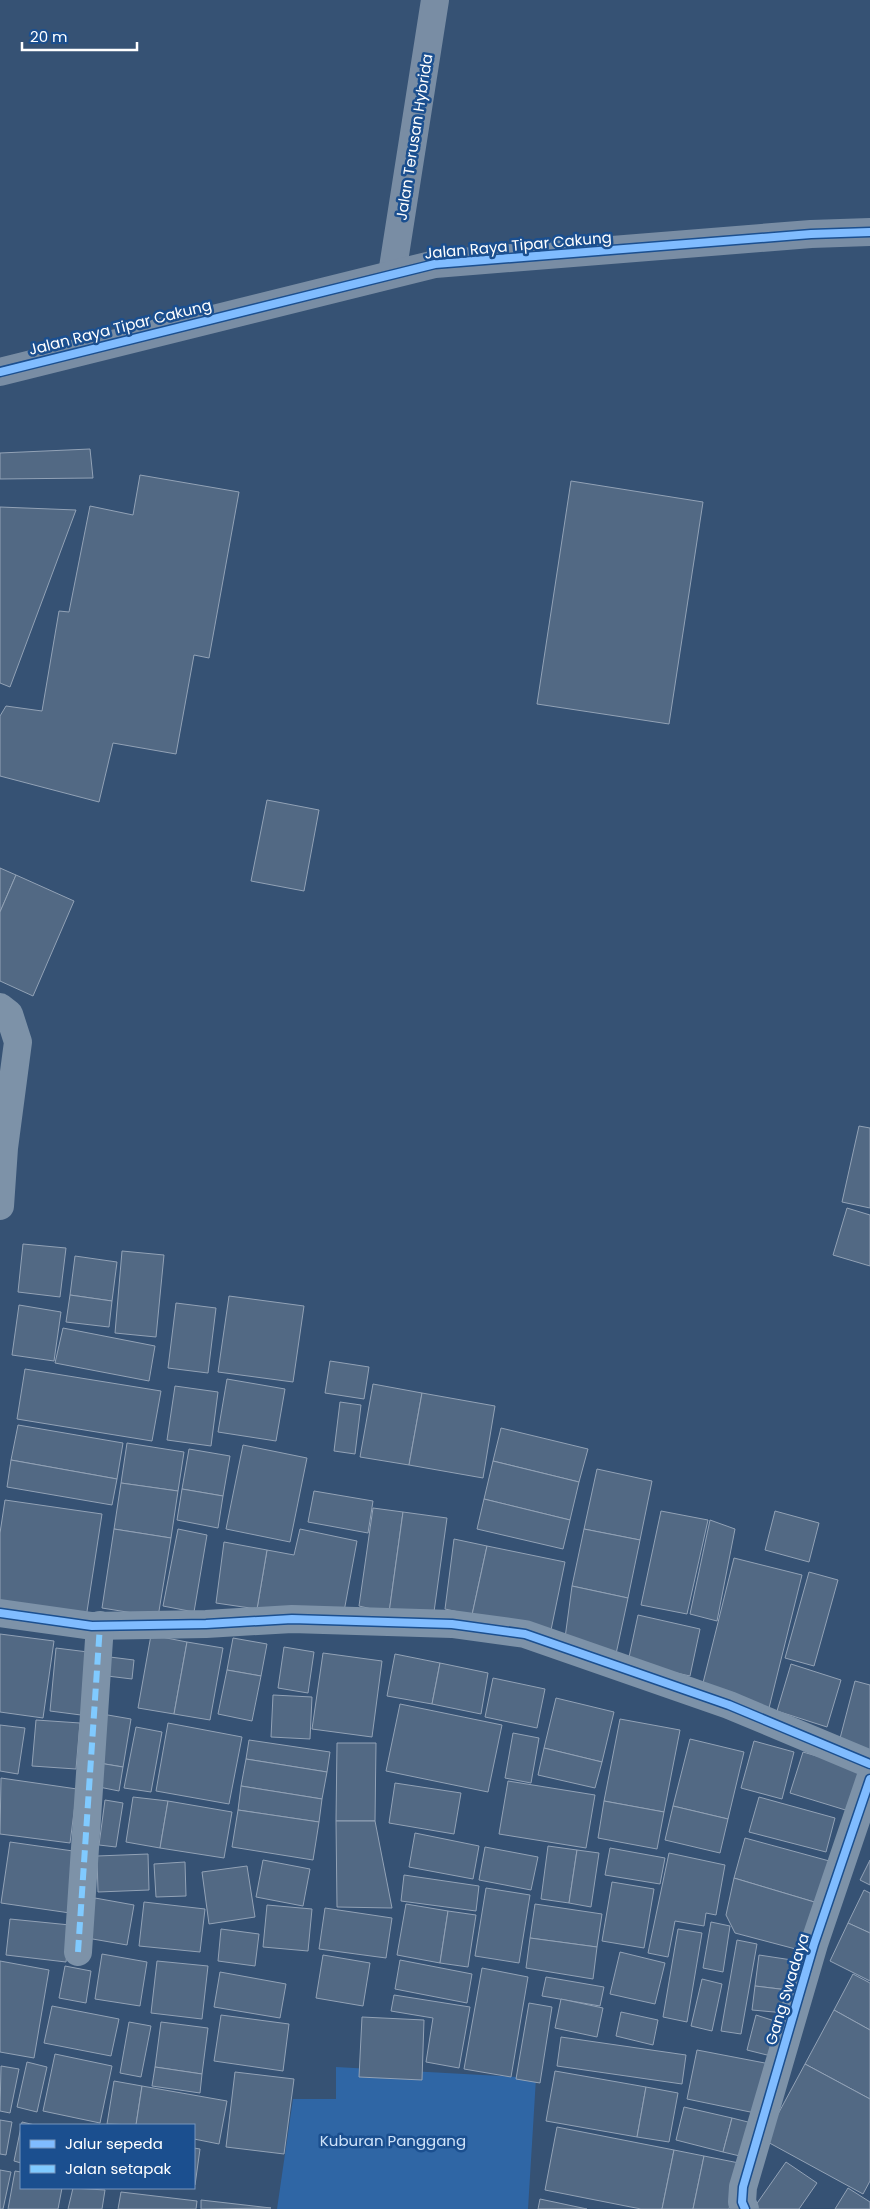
<svg xmlns="http://www.w3.org/2000/svg" width="870" height="2209" font-family="Poppins,sans-serif">
	<style>
		.green { fill: #2f66a5 }
		.building { fill: #526984; stroke: #92a2b6 }
		.lines { fill: none; stroke-linecap: round; stroke-linejoin: round }
		.street { stroke: #7d92a8; stroke-width: 28 }
		.secondary { stroke: #798da4; stroke-width: 28 }
		.quiet { stroke: #80caff; stroke-width: 6; stroke-dasharray: 12 6; stroke-linecap: butt }
		.cycleway-casing { stroke: #1b4f8f; stroke-width: 11 }
		.cycleway { stroke: #80bcff; stroke-width: 8 }
		.labels { text-anchor: middle; dominant-baseline: central; stroke-width: 5; stroke-linejoin: round; paint-order: stroke }
		.street-label { font-size: 15px; fill: #fff; stroke: #1b4f8f }
		.park-label { font-size: 15px; fill: #cfe3fa; stroke: #1b4f8f }
	</style>
	<rect width="100%" height="100%" fill="#365274"/>
	<polygon class="green" points="336,2067 536,2078 528,2209 277,2209 293,2099 336,2099"/>
	<g class="building">
		<polygon points="90,449 93,478 0,479 0,453"/>
		<polygon points="140,475 239,492 209,658 194,655 176,754 113,743 99,802 0,776 0,716 6,706 42,711 59,611 69,612 90,506 133,515"/>
		<polygon points="571,481 703,502 669,724 537,704"/>
		<polygon points="0,507 76,510 10,687 0,683"/>
		<polygon points="267,800 319,810 304,891 251,881"/>
		<polygon points="0,868 16,875 0,912"/>
		<polygon points="16,875 74,901 33,996 0,981 0,912"/>
		<polygon points="859,1126 870,1128 870,1208 842,1202"/>
		<polygon points="847,1208 870,1215 870,1266 833,1255"/>
		<polygon points="23,1244 66,1248 60,1297 18,1292"/>
		<polygon points="122,1251 164,1255 156,1337 115,1333"/>
		<polygon points="75,1256 117,1262 112,1301 70,1295"/>
		<polygon points="70,1295 112,1301 109,1327 66,1322"/>
		<polygon points="229,1296 304,1306 293,1382 218,1372"/>
		<polygon points="176,1303 216,1308 208,1373 168,1368"/>
		<polygon points="19,1305 61,1312 54,1361 12,1355"/>
		<polygon points="63,1328 155,1346 149,1381 55,1363"/>
		<polygon points="330,1361 369,1367 364,1399 325,1393"/>
		<polygon points="25,1369 161,1391 152,1441 17,1419"/>
		<polygon points="227,1379 285,1389 276,1441 218,1432"/>
		<polygon points="373,1384 422,1393 409,1465 360,1457"/>
		<polygon points="175,1386 218,1392 211,1446 167,1440"/>
		<polygon points="422,1393 495,1406 483,1478 409,1465"/>
		<polygon points="340,1402 361,1405 355,1454 334,1451"/>
		<polygon points="18,1425 123,1443 117,1479 11,1460"/>
		<polygon points="501,1428 588,1449 579,1482 493,1461"/>
		<polygon points="127,1443 184,1452 178,1491 121,1483"/>
		<polygon points="243,1445 307,1458 290,1542 226,1529"/>
		<polygon points="189,1449 230,1456 223,1496 182,1489"/>
		<polygon points="11,1460 117,1479 112,1505 7,1487"/>
		<polygon points="493,1461 579,1482 570,1520 484,1499"/>
		<polygon points="597,1469 652,1481 640,1540 584,1529"/>
		<polygon points="121,1483 178,1491 171,1538 114,1529"/>
		<polygon points="182,1489 223,1496 218,1528 177,1520"/>
		<polygon points="314,1491 373,1501 368,1533 308,1522"/>
		<polygon points="484,1499 570,1520 563,1549 477,1529"/>
		<polygon points="5,1500 102,1514 86,1618 0,1605 0,1533"/>
		<polygon points="373,1508 403,1512 389,1613 359,1606"/>
		<polygon points="661,1511 708,1520 687,1614 641,1605"/>
		<polygon points="775,1511 819,1523 809,1562 765,1550"/>
		<polygon points="403,1512 447,1518 433,1619 389,1613"/>
		<polygon points="710,1520 735,1529 717,1621 690,1614"/>
		<polygon points="114,1529 171,1538 158,1617 102,1608"/>
		<polygon points="178,1529 207,1535 194,1612 163,1606"/>
		<polygon points="300,1529 357,1541 343,1617 257,1609 267,1550 294,1555"/>
		<polygon points="584,1529 640,1540 628,1598 572,1586"/>
		<polygon points="454,1539 487,1546 472,1615 445,1609"/>
		<polygon points="224,1542 267,1550 257,1609 216,1603"/>
		<polygon points="487,1546 565,1562 551,1630 472,1615"/>
		<polygon points="734,1558 802,1575 769,1708 701,1691"/>
		<polygon points="809,1572 838,1580 814,1666 785,1658"/>
		<polygon points="572,1586 628,1598 616,1654 565,1638"/>
		<polygon points="638,1615 700,1629 690,1676 628,1662"/>
		<polygon points="0,1634 54,1641 43,1718 0,1712"/>
		<polygon points="151,1635 187,1642 174,1714 138,1708"/>
		<polygon points="233,1638 267,1644 261,1676 227,1670"/>
		<polygon points="187,1642 223,1648 210,1720 174,1714"/>
		<polygon points="284,1647 314,1652 308,1693 278,1688"/>
		<polygon points="56,1648 88,1652 81,1715 50,1711"/>
		<polygon points="323,1653 382,1661 372,1737 312,1729"/>
		<polygon points="395,1654 440,1663 432,1704 387,1696"/>
		<polygon points="102,1656 134,1660 132,1679 99,1675"/>
		<polygon points="440,1663 488,1673 481,1714 432,1704"/>
		<polygon points="791,1664 841,1680 827,1727 777,1711"/>
		<polygon points="227,1670 261,1676 252,1721 218,1714"/>
		<polygon points="493,1678 545,1689 537,1728 485,1717"/>
		<polygon points="855,1681 870,1685 870,1754 838,1746"/>
		<polygon points="273,1695 312,1697 310,1739 271,1737"/>
		<polygon points="556,1698 614,1712 602,1762 544,1748"/>
		<polygon points="400,1704 502,1725 488,1792 386,1771"/>
		<polygon points="102,1714 131,1719 123,1767 93,1762"/>
		<polygon points="620,1719 680,1730 664,1812 604,1801"/>
		<polygon points="36,1720 80,1723 76,1769 32,1766"/>
		<polygon points="168,1723 242,1737 229,1804 156,1791"/>
		<polygon points="0,1725 25,1728 18,1774 0,1771"/>
		<polygon points="136,1727 162,1732 151,1792 124,1788"/>
		<polygon points="513,1733 539,1738 531,1783 505,1778"/>
		<polygon points="690,1739 744,1752 728,1819 673,1806"/>
		<polygon points="249,1740 330,1752 327,1772 246,1759"/>
		<polygon points="754,1741 794,1752 782,1799 741,1788"/>
		<polygon points="337,1743 376,1743 375,1821 336,1821"/>
		<polygon points="544,1748 602,1762 595,1788 538,1775"/>
		<polygon points="803,1752 865,1770 852,1812 790,1793"/>
		<polygon points="246,1759 327,1772 322,1799 241,1786"/>
		<polygon points="93,1762 123,1767 119,1791 89,1785"/>
		<polygon points="1,1778 77,1789 70,1843 0,1834"/>
		<polygon points="508,1781 595,1795 586,1848 499,1834"/>
		<polygon points="395,1783 461,1793 454,1834 389,1823"/>
		<polygon points="241,1786 322,1799 319,1822 238,1810"/>
		<polygon points="133,1797 168,1801 160,1848 126,1842"/>
		<polygon points="759,1797 835,1818 826,1852 749,1832"/>
		<polygon points="105,1800 123,1803 116,1847 99,1845"/>
		<polygon points="168,1801 232,1812 224,1858 160,1848"/>
		<polygon points="604,1801 664,1812 657,1849 598,1838"/>
		<polygon points="673,1806 728,1819 720,1853 665,1840"/>
		<polygon points="238,1810 319,1822 313,1860 232,1847"/>
		<polygon points="336,1821 375,1821 392,1908 337,1907"/>
		<polygon points="415,1833 479,1846 473,1879 409,1867"/>
		<polygon points="745,1838 833,1862 821,1904 734,1878"/>
		<polygon points="10,1842 80,1852 70,1913 1,1903"/>
		<polygon points="548,1846 577,1850 569,1903 541,1899"/>
		<polygon points="485,1847 538,1857 531,1890 479,1880"/>
		<polygon points="610,1848 665,1858 660,1884 605,1875"/>
		<polygon points="577,1850 599,1853 591,1907 569,1903"/>
		<polygon points="669,1853 725,1865 716,1915 706,1913 704,1926 675,1921 668,1957 648,1953"/>
		<polygon points="148,1854 149,1890 98,1892 97,1856"/>
		<polygon points="263,1860 310,1869 303,1906 256,1897"/>
		<polygon points="870,1860 870,1885 860,1880"/>
		<polygon points="185,1862 186,1896 156,1897 154,1864"/>
		<polygon points="247,1866 255,1917 209,1924 202,1872"/>
		<polygon points="404,1875 479,1886 476,1911 401,1901"/>
		<polygon points="734,1878 821,1904 807,1952 735,1933 726,1915"/>
		<polygon points="612,1882 654,1889 644,1948 602,1941"/>
		<polygon points="486,1888 530,1895 519,1963 475,1956"/>
		<polygon points="864,1890 870,1893 870,1933 848,1923"/>
		<polygon points="95,1898 134,1905 127,1945 87,1938"/>
		<polygon points="144,1902 205,1909 200,1952 139,1946"/>
		<polygon points="406,1904 448,1911 440,1963 397,1955"/>
		<polygon points="535,1904 602,1914 597,1947 530,1938"/>
		<polygon points="267,1905 312,1909 308,1951 263,1947"/>
		<polygon points="325,1908 392,1918 386,1958 319,1949"/>
		<polygon points="448,1911 476,1915 468,1967 440,1963"/>
		<polygon points="10,1919 70,1925 66,1962 6,1955"/>
		<polygon points="711,1922 730,1926 723,1972 703,1968"/>
		<polygon points="848,1923 870,1933 870,1981 830,1961"/>
		<polygon points="221,1929 259,1934 255,1966 218,1961"/>
		<polygon points="678,1929 702,1933 687,2022 663,2017"/>
		<polygon points="530,1938 597,1947 593,1979 526,1968"/>
		<polygon points="737,1940 757,1944 741,2034 721,2031"/>
		<polygon points="620,1952 665,1963 655,2004 610,1994"/>
		<polygon points="102,1954 147,1962 140,2006 95,1999"/>
		<polygon points="323,1955 370,1963 363,2006 316,1998"/>
		<polygon points="759,1955 792,1960 788,1990 755,1986"/>
		<polygon points="400,1960 472,1974 467,2003 395,1989"/>
		<polygon points="0,1961 49,1970 34,2058 0,2052"/>
		<polygon points="157,1961 208,1966 202,2019 151,2013"/>
		<polygon points="65,1966 91,1971 86,2003 59,1998"/>
		<polygon points="482,1968 528,1977 511,2077 464,2069"/>
		<polygon points="220,1972 286,1984 280,2018 214,2007"/>
		<polygon points="853,1974 870,1983 870,2030 834,2010"/>
		<polygon points="546,1977 604,1987 600,2006 542,1996"/>
		<polygon points="702,1979 722,1984 712,2031 691,2026"/>
		<polygon points="755,1986 788,1990 785,2013 752,2010"/>
		<polygon points="394,1995 470,2007 459,2068 426,2062 433,2018 391,2011"/>
		<polygon points="561,1999 603,2008 597,2037 555,2028"/>
		<polygon points="529,2003 552,2007 540,2083 516,2079"/>
		<polygon points="52,2006 119,2019 111,2056 44,2043"/>
		<polygon points="834,2010 870,2030 870,2099 805,2064"/>
		<polygon points="621,2012 658,2020 653,2045 616,2036"/>
		<polygon points="221,2015 289,2024 283,2071 214,2061"/>
		<polygon points="756,2015 784,2024 775,2057 747,2050"/>
		<polygon points="362,2017 424,2020 422,2080 359,2077"/>
		<polygon points="129,2022 151,2026 141,2077 120,2073"/>
		<polygon points="161,2022 208,2028 202,2074 155,2067"/>
		<polygon points="561,2037 686,2055 682,2084 557,2066"/>
		<polygon points="697,2050 770,2064 760,2114 687,2099"/>
		<polygon points="55,2054 112,2066 100,2123 43,2111"/>
		<polygon points="27,2062 47,2067 37,2112 17,2107"/>
		<polygon points="805,2064 870,2099 870,2181 863,2194 764,2140"/>
		<polygon points="1,2066 19,2069 10,2113 0,2111"/>
		<polygon points="155,2067 202,2074 200,2093 152,2086"/>
		<polygon points="555,2071 646,2087 637,2137 546,2121"/>
		<polygon points="235,2072 294,2079 284,2154 226,2147"/>
		<polygon points="114,2081 142,2086 136,2125 107,2124"/>
		<polygon points="142,2086 227,2101 219,2144 194,2139 194,2125 136,2125"/>
		<polygon points="646,2087 678,2093 669,2142 637,2137"/>
		<polygon points="684,2107 732,2118 723,2152 676,2140"/>
		<polygon points="732,2118 752,2123 744,2157 723,2152"/>
		<polygon points="0,2120 12,2122 6,2155 0,2154"/>
		<polygon points="22,2122 35,2125 21,2125 21,2163 14,2161"/>
		<polygon points="557,2127 674,2150 662,2209 641,2209 545,2190"/>
		<polygon points="194,2148 200,2149 195,2185 194,2185"/>
		<polygon points="674,2150 704,2156 693,2209 662,2209"/>
		<polygon points="704,2156 739,2163 729,2209 693,2209"/>
		<polygon points="786,2162 817,2183 799,2209 753,2209"/>
		<polygon points="0,2170 11,2172 3,2209 0,2209"/>
		<polygon points="15,2171 21,2172 21,2188 62,2188 58,2209 8,2209"/>
		<polygon points="73,2188 105,2190 102,2209 68,2209"/>
		<polygon points="848,2188 870,2202 870,2209 835,2209"/>
		<polygon points="121,2192 197,2201 196,2209 118,2209"/>
		<polygon points="540,2199 587,2209 538,2209"/>
		<polygon points="201,2200 271,2208 201,2209"/>
	</g>
	<g class="lines">
		<g class="street">
			<polyline points="0,1007 9,1014 18,1042 4,1148 0,1206"/>
			<polyline points="0,1613 92,1626 206,1624 292,1619 452,1624 525,1634 729,1705 870,1764"/>
			<polyline points="78,1952 100,1625"/>
			<polyline points="745,2209 742,2202 743,2187 814,1944 870,1779"/>
		</g>
		<g class="secondary">
			<polyline points="392,274 435,0"/>
			<polyline points="0,372 435,264 811,234 870,232"/>
		</g>
		<polyline class="quiet" points="78,1952 100,1625"/>
		<defs>
			<g id="cycleway">
				<polyline points="0,372 435,264 811,234 870,232"/>
				<polyline points="0,1613 92,1626 206,1624 292,1619 452,1624 525,1634 729,1705 870,1764"/>
				<polyline points="745,2209 742,2202 743,2187 814,1944 870,1779"/>
			</g>
		</defs>
		<use href="#cycleway" class="cycleway-casing"/>
		<use href="#cycleway" class="cycleway"/>
	</g>
	<g class="labels">
		<g class="street-label">
			<text transform="translate(414 137) rotate(-81)">Jalan Terusan Hybrida</text>
			<text transform="translate(518 245) rotate(-5)">Jalan Raya Tipar Cakung</text>
			<text transform="translate(120 327) rotate(-14)">Jalan Raya Tipar Cakung</text>
			<text transform="translate(787 1989) rotate(-73)">Gang Swadaya</text>
		</g>
		<g class="park-label">
			<text x="393" y="2140">Kuburan Panggang</text>
		</g>
	</g>
	<rect x="20" y="2124" width="175" height="65" fill="#1b4f8f" stroke="#7695bc"/>
	<rect x="30" y="2140" width="25" height="8" fill="#80bcff" stroke="#7695bc"/>
	<text x="65" y="2149" font-size="15" fill="#ffffff">Jalur sepeda</text>
	<rect x="30" y="2165" width="25" height="8" fill="#80caff" stroke="#7695bc"/>
	<text x="65" y="2174" font-size="15" fill="#ffffff">Jalan setapak</text>
	<path d="M22 42v8h115v-8" fill="none" stroke="#ffffff" stroke-width="2.5"/>
	<text x="30" y="42" font-size="15" fill="#ffffff" stroke="#1b4f8f" stroke-width="4" paint-order="stroke">20 m</text>
</svg>
